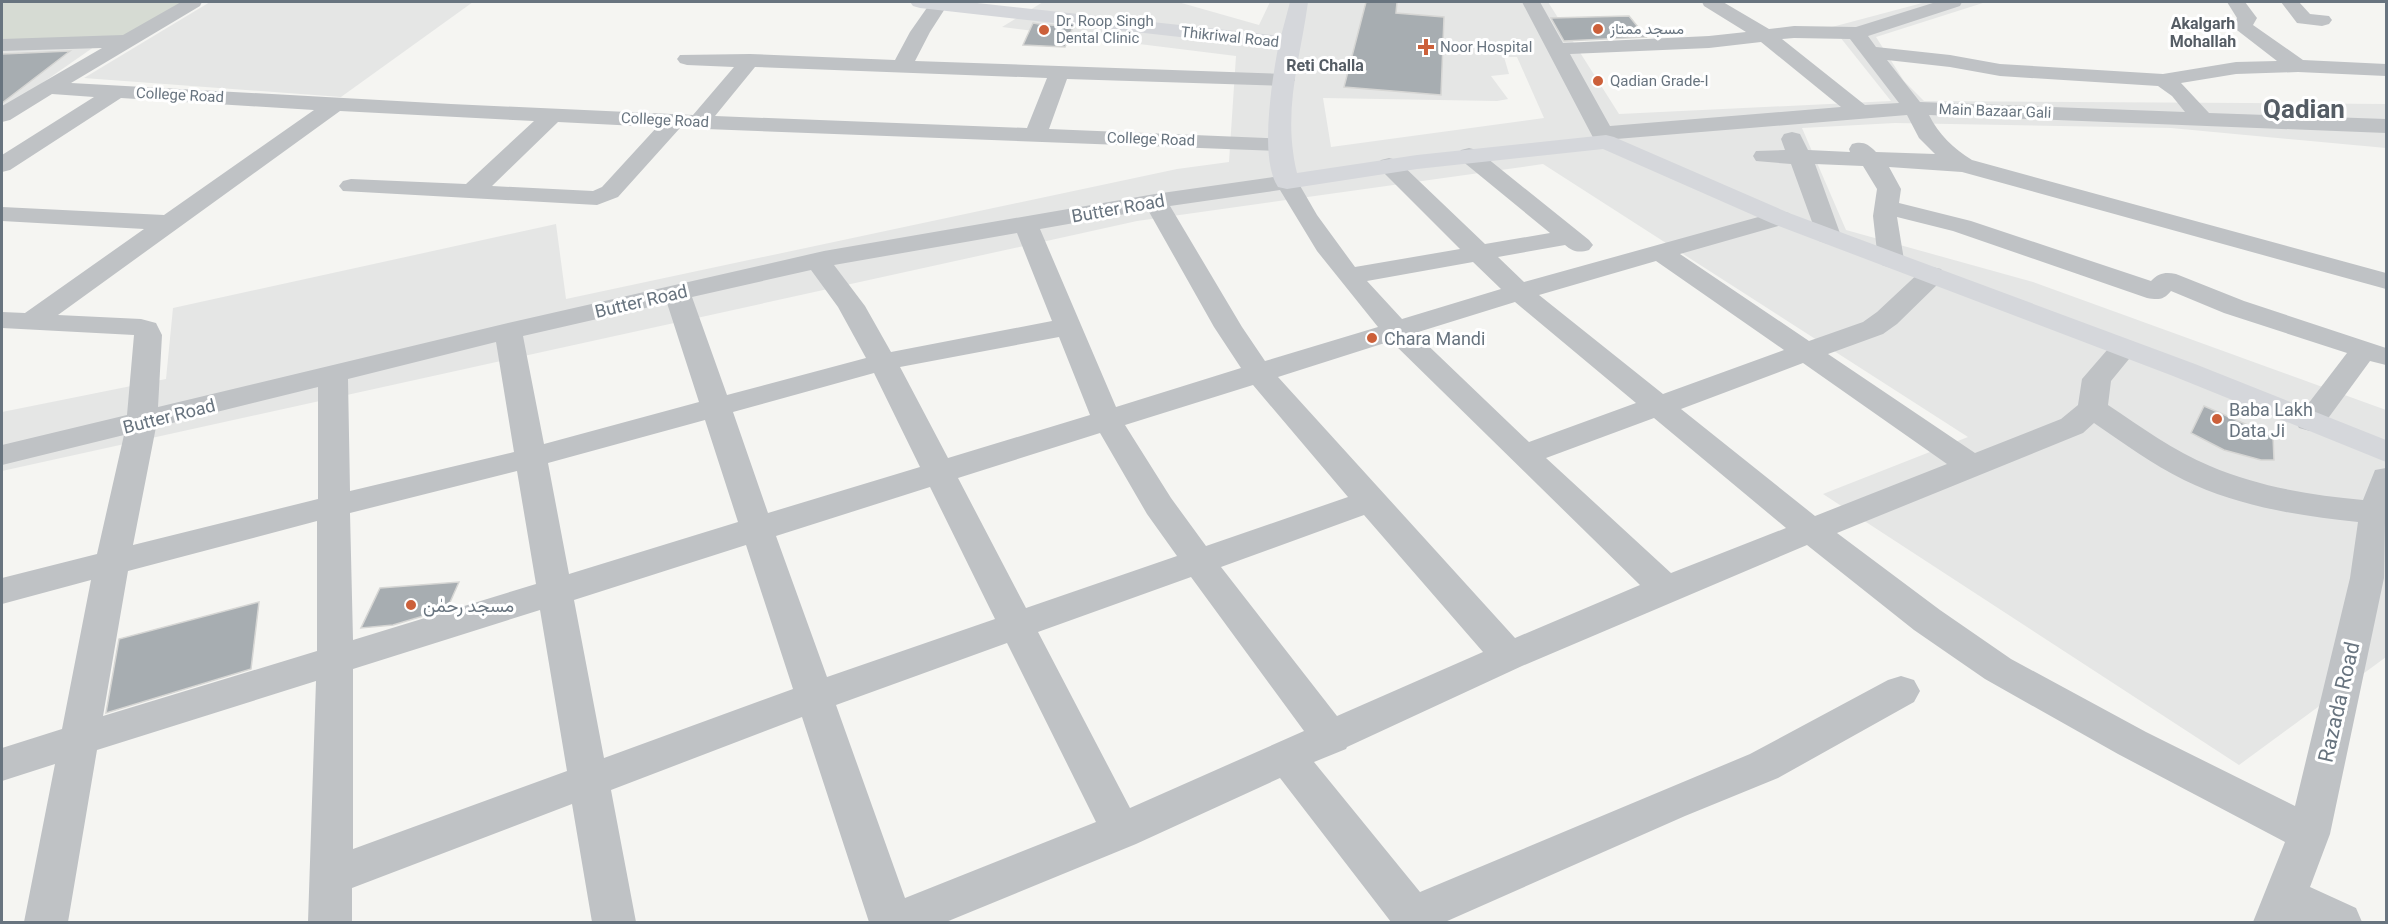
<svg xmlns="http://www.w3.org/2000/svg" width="2388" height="924" font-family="Roboto,Vazirmatn,sans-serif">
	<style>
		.built { fill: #e5e6e5; fill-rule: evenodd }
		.green { fill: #d6dbd3 }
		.building { fill: #a7adb1; stroke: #d6d6d4; stroke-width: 1.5 }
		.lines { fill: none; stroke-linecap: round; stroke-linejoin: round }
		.minor { fill: #bfc2c5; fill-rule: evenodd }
		.major { fill: #d5d7db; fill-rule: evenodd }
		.poi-dot { fill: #cc603a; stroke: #fff; stroke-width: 2 }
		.labels { text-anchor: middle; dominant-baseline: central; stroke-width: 6; stroke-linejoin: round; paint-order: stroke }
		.far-poi-label { font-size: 15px; fill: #68747f; stroke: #fff; text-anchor: start }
		.far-street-label { font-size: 15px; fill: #68747f; stroke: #fff }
		.far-neighbourhood-label { font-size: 16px; font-weight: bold; fill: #555d65; stroke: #fff }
		.street-label { font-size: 18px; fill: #68747f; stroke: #fff }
		.poi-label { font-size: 18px; fill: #68747f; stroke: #fff; text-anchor: start }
		.near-street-label { font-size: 21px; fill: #68747f; stroke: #fff }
		.far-town-label { font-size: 26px; font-weight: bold; fill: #555d65; stroke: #fff }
	</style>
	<rect width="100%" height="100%" fill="#f5f5f2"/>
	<g class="built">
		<polygon points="210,2 473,2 341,97 84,78"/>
		<path d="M1043,2h135l81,23 11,-23h278l71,112 272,-13 -59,-74 94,-25h60l-110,35 28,44 20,20 462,3v44l-215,-20 -276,-5 -93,5 44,102 187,52 353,128v247l-147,108 -416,-271 145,-57 -425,-273 -406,57 -1135,250v-59l164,-33 7,-71 383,-84 10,75 611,-130 52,-7 7,-106 -234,-29zM1504,57h13l27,61 -213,29 -8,-49 174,3 11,-2 -17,-23 18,-2z"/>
		<polygon points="101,42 2,111 2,45"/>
	</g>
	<polygon class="green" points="2,2 193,2 127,41 2,45"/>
	<g class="building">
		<polygon points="1366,2 1397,2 1396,13 1444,17 1441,95 1344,87"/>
		<polygon points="1629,16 1646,37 1564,41 1551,18"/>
		<polygon points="1033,23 1039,24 1073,27 1065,47 1023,45"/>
		<polygon points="70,51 2,103 2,54"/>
		<polygon points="2204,406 2273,436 2274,460 2261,460 2224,450 2191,433"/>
		<polygon points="459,582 447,609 393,625 361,628 380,588"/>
		<polygon points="259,602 251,669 106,713 119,639"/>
	</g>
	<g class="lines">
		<g class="minor">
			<path d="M181,2h21l-2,4 -129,77 380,21 242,11 41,-48 -47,-2 -7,-2 -3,-4 3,-4 70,-1 145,6 15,-28 21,-30h16l1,2 -18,28 -15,29 370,13 7,2 3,4 -3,4 -7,2 -218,-7 -18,50 239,10 3,5 -3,5 -8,2 -600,-23 -62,69 -21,8 -254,-14 -4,-5 4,-5 8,-2 115,5 68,-63 -194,-10 -282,204 83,4 15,4 6,12 -4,72 350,-84 316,-72 331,-57 132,-19 8,2 22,38 38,52 105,-18 -79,-79 -4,-5 4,-5 8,-2 8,2 88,84 65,-11 -89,-73 -3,-5 3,-5 8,-2 8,2 112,90 4,5 -4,5c-10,3 -16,2 -24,-5l-67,12 26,25 256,-71 9,2 3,5 -3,5 -109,31 129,87 54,-19 14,-10 46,-43 9,-2 9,2 4,6 -4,6 -44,43 -14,10 -55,20 147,99 86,-34 17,-14 4,-26 32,-37 10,-2 10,2 4,6 -27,33 -3,24c33,22 66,46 102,61 49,21 101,29 153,34l12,-30 11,-2 -2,110 -54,256 -20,53 46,21 6,14h-109l32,-80 -167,-88 -133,-75 -71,-49 -107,-85 -285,121 -175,81 -1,2 -32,13 106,130 330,-138 138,-74 13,-4 13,4 6,11 -6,11 -136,76 -93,38 -240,106h-54l-111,-144 -144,66 -190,78h-77l-67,-205 -191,73 25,132h-44l-20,-118 -220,84v34h-44l8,-241 -219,69 -29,172h-44l31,-158 -53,17v-33l60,-19 29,-149 -89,24v-26l95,-24 27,-119 -122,30v-20l125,-30 7,-80 -132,-7v-16l23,1 119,-84 -142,-8v-14l162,8 150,-105 -193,-12 -111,72 -8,2v-17l92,-58 -42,-3 -42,26 -8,2v-16l100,-58 -100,3v-12l121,-4zM755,67l292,11 -20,50 -312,-12zM558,122l99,5 -55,60 -9,4 -101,-5zM1280,190l37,61 61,76 -113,34 -23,-34 -72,-121zM1148,210l66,117 27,41 -125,39 -76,-178zM1017,233l35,88 -161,31 -26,-46 -31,-41zM1656,261l128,89 -121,44 -124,-99zM1473,262l28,27 -99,30 -35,-38zM811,270l27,37 28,51 -139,37 -35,-98zM1515,302l121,101 -107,39 -114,-109zM667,303l32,99 -155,42 -21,-108zM1059,337l31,78 -142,43 -48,-91zM1391,341l249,244 -125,53 -237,-261zM496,342l18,110 -164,39 -2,-112zM1803,363l144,101 -132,52 -134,-107zM874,373l46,94 -152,46 -35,-101zM1253,385l95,112 -142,49 -35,-48 -46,-73zM318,387v112l-185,46 23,-118zM1654,418l132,110 -115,45 -125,-115zM705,420l33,102 -169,52 -21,-111zM2094,423c29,20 58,41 90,57 53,26 115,36 174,42l-8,56 -55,228 -149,-74 -135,-73 -71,-49 -103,-77 246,-100zM1100,433l47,81 30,42 -151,52 -68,-130zM517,471l19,113 -183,56 -3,-127zM930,487l65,132 -168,58 -51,-141zM1364,515l119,137 -146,64 -116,-149zM317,521v130l-214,65 25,-145zM746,545l47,144 -189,69 -30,-158zM1191,577l113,154 -174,77 -92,-176zM540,610l27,161 -214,78v-180zM1007,643l89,179 -191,76 -69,-193z"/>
			<path d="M1522,2h18l23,41 146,-7 37,-4 -42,-26 -2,-4h21l46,27 25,-3 62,1 80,-25h26l-2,4 -92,30 8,11 74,8 50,9 163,10 73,-12 41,-1 -44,-34 4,-9 -10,-16h18l12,16 -4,7 50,35 83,4v12l-88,-4 -62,2 -55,9 28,30 177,6v14l-457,-18c10,20 24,33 43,45l414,113v16l-424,-117 -73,-5 12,22 -2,14 72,18 180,60c8,-8 14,-9 25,-7l68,27 142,47v17l-16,-4 -49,67 -11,3 -11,-3 -4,-7 52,-68 -123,-40 -53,-22c-7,9 -13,9 -24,7l-194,-67 -56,-14 7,43 -4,5 -9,3 -9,-3 -4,-5 -5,-44 4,-27 -14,-23 -48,-2 26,72 -4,5 -9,3 -9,-3 -28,-77 -35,-3 -3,-5 3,-5 29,-1 -4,-11 3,-5 8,-2 8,2 8,16 42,2 -1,-3 3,-5c11,-3 16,0 24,8l59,2 -16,-16 -12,-23 -291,24 1,3 -3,5 -8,2 -8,-2zM1794,38l56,1 49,64 -34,2 -83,-66zM1761,42l80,65 -231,19 -40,-72 139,-6zM1887,60l63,7 50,9 158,10 14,10 13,16 -265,-10z"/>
			<polygon points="2281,2 2299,2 2310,14 2329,16 2332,20 2329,24 2322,26 2297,23"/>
		</g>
		<path class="major" d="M910,2h58l313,34 9,-34h18c-8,60 -26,108 -11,171l120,-18 189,-20 8,2 175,76 406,151 191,76v22l-213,-86 -402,-153 -168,-74 -186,20 -130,20 -9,-2c-19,-28 -6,-106 0,-139l-358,-40 -7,-2z"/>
	</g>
	<g class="poi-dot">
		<circle cx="1598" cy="29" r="6"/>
		<circle cx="1044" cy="30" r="6"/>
		<path d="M1423 38h6v6h6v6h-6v6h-6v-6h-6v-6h6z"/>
		<circle cx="1598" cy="81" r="6"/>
		<circle cx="1372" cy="338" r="6"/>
		<circle cx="2217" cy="419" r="6"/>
		<circle cx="411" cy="605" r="6"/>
	</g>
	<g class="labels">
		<g class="far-poi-label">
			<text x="1056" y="21">Dr. Roop Singh<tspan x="1056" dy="17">Dental Clinic</tspan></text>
			<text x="1610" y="29">مسجد ممتاز</text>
			<text x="1440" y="47">Noor Hospital</text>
			<text x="1610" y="81">Qadian Grade-I</text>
		</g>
		<g class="far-street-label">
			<text transform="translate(1230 37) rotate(6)">Thikriwal Road</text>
			<text transform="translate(180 95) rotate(3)">College Road</text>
			<text transform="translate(1995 111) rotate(2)">Main Bazaar Gali</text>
			<text transform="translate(665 120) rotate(3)">College Road</text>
			<text transform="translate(1151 139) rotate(2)">College Road</text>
		</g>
		<g class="far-neighbourhood-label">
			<text x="2203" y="23">Akalgarh<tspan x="2203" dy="18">Mohallah</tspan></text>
			<text x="1325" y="65">Reti Challa</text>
		</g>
		<g class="street-label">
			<text transform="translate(1118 208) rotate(-10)">Butter Road</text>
			<text transform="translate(641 301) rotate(-13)">Butter Road</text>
			<text transform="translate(169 416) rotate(-14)">Butter Road</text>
		</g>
		<g class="poi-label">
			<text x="1384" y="338">Chara Mandi</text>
			<text x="2229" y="409">Baba Lakh<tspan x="2229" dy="21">Data Ji</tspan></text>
			<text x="423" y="605">مسجد رحمٰن</text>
		</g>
		<g class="near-street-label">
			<text transform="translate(2339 702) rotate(-77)">Razada Road</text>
		</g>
		<g class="far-town-label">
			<text x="2304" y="109">Qadian</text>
		</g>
	</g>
	<rect width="2388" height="924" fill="none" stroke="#68747f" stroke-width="6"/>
</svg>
